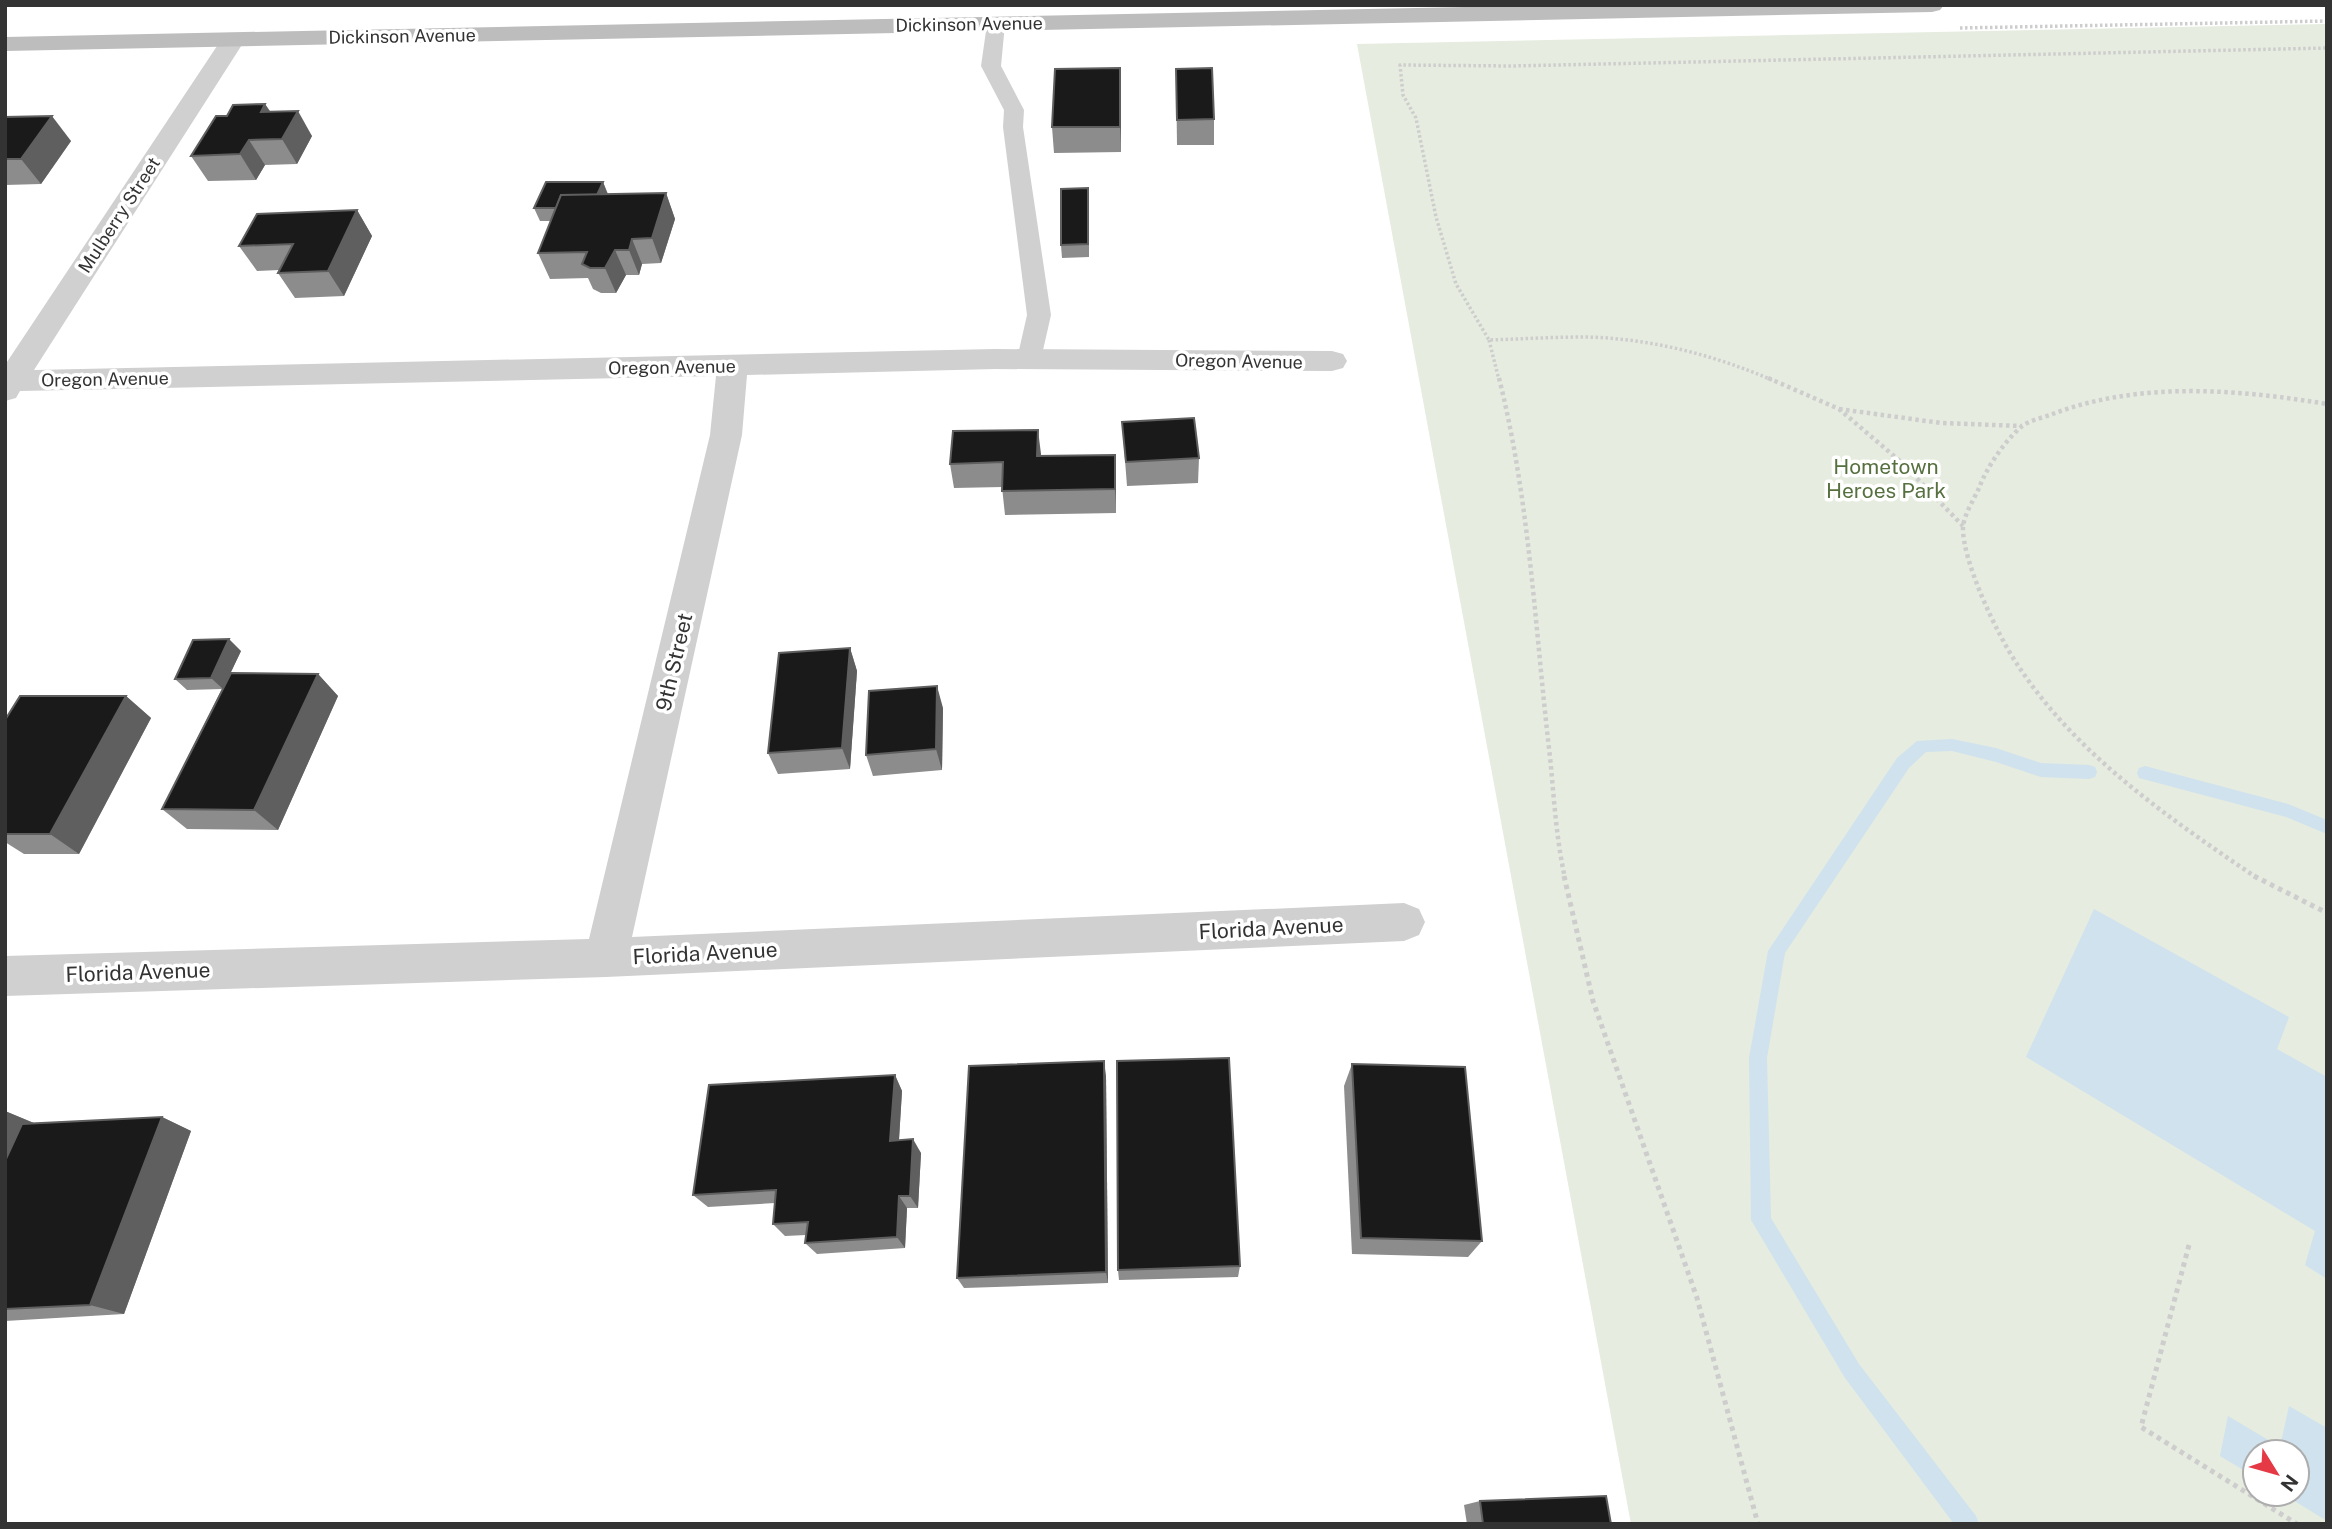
<svg xmlns="http://www.w3.org/2000/svg" width="2332" height="1529" font-family="'Public Sans',sans-serif">
	<style>
		.green { fill: #e6ecdf; fill-rule: evenodd }
		.water { fill: #cfe2ee }
		.lines { fill: none; stroke-linecap: round; stroke-linejoin: round }
		.stream { fill: #cfe2ee; fill-rule: evenodd }
		.path-far2 { stroke: #cdcdcd; stroke-width: 3.5; stroke-dasharray: 2.5 2.5; stroke-linecap: butt }
		.path-far1 { stroke: #cdcdcd; stroke-width: 4.5; stroke-dasharray: 3.5 3.5; stroke-linecap: butt }
		.path { stroke: #cdcdcd; stroke-width: 5; stroke-dasharray: 4.5 4.5; stroke-linecap: butt }
		.lane { fill: #d0d0d0; fill-rule: evenodd }
		.street { fill: #d0d0d0; fill-rule: evenodd }
		.secondary { fill: #bdbdbd; fill-rule: evenodd }
		.wall { fill: #8c8c8c }
		.shaded-wall { fill: #5f5f5f }
		.building { fill: #1a1a1a; stroke: #5f5f5f; stroke-width: 2 }
		.labels { text-anchor: middle; dominant-baseline: central; stroke-width: 7; stroke-linejoin: round; paint-order: stroke }
		.far-street-label { font-size: 18px; fill: #333; stroke: #fff }
		.park-label { font-size: 21px; fill: #56703f; stroke: #fff }
		.street-label { font-size: 21px; fill: #333; stroke: #fff }
	</style>
	<rect width="100%" height="100%" fill="#fff"/>
	<path class="green" d="M2327,24v1500h-696l-274,-1480zM2255,1452h42v42h-42z"/>
	<g class="water">
		<polygon points="2094,909 2289,1017 2277,1049 2327,1077 2327,1279 2305,1265 2315,1231 2026,1057"/>
		<polygon points="2289,1406 2327,1428 2327,1521 2283,1494 2297,1494 2297,1452 2255,1452 2255,1477 2220,1456 2228,1416 2280,1447"/>
	</g>
	<g class="lines">
		<g class="stream">
			<polygon points="1952,739 1996,748 2041,763 2089,765 2095,767 2097,772 2095,777 2089,779 2041,777 1996,762 1952,751 1926,752 1909,768 1785,953 1767,1058 1771,1218 1859,1364 1976,1516 1979,1524 1954,1524 1845,1378 1751,1220 1749,1058 1768,951 1897,758 1917,741"/>
			<polygon points="2145,766 2288,804 2327,820 2327,834 2286,817 2139,778 2137,773 2139,768"/>
		</g>
		<g class="path-far2">
			<polyline points="1960,28 2327,21"/>
			<polyline points="1489,340 1499,380"/>
			<path d="M1772,380c-58,-25 -123,-42 -187,-43 -32,0 -64,2 -96,3l-33,-56 -20,-67 -20,-99 -13,-23 -3,-30 112,1 815,-18"/>
		</g>
		<g class="path-far1">
			<path d="M1499,378c31,124 36,252 51,379 4,40 6,81 15,121"/>
			<polyline points="1768,378 1839,409 1901,462 1963,526"/>
			<polyline points="1839,409 1941,423 2022,426"/>
			<path d="M2257,878c-88,-60 -181,-123 -240,-214 -19,-28 -55,-103 -54,-137 1,-12 11,-28 16,-39 8,-21 25,-46 42,-61 7,-6 20,-9 29,-12 87,-34 186,-26 277,-11"/>
		</g>
		<g class="path">
			<polyline points="1564,876 1593,1001 1697,1298 1758,1524"/>
			<polyline points="2254,876 2327,913"/>
			<polyline points="2189,1245 2141,1427 2297,1524"/>
		</g>
		<polygon class="lane" points="996,18 1005,24 1001,66 1024,110 1023,127 1051,315 1041,359 1037,365 1029,367 1021,365 1017,359 1027,315 1003,127 1004,110 981,66 987,24"/>
		<polygon class="street" points="233,33 242,35 245,40 34,370 995,349 1332,351 1343,354 1347,361 1343,368 1332,371 995,369 747,375 742,435 632,937 1404,903 1419,909 1425,922 1419,935 1404,941 606,977 5,996 5,956 589,939 710,435 716,376 20,391 16,398 5,401 5,365 221,40 224,35"/>
		<polygon class="secondary" points="1565,5 1944,5 1940,10 1932,12 5,51 5,37"/>
	</g>
	<g class="wall">
		<polygon points="1120,68 1121,152 1054,153 1052,127"/>
		<polygon points="1176,69 1214,119 1214,145 1177,145"/>
		<polygon points="265,104 270,111 312,136 297,164 265,165 256,180 208,181 191,156 227,116"/>
		<polygon points="5,117 71,141 41,184 5,185"/>
		<polygon points="603,182 608,194 666,193 675,219 661,263 642,264 639,275 626,275 616,293 601,293 593,289 588,278 550,279 538,253 551,221 540,221 534,208"/>
		<polygon points="1089,201 1089,257 1062,258 1061,245"/>
		<polygon points="357,210 372,236 344,296 295,298 278,273 279,270 257,271 239,246"/>
		<polygon points="1122,422 1199,458 1198,483 1127,486"/>
		<polygon points="1115,455 1116,513 1005,515 1002,487 954,488 950,464 1041,456"/>
		<polygon points="850,648 857,671 850,769 778,774 768,753"/>
		<polygon points="241,651 225,684 318,674 338,696 278,830 187,829 162,809 222,689 187,690 175,679"/>
		<polygon points="126,696 151,718 79,854 24,854 5,842 5,720"/>
		<polygon points="943,708 942,770 873,776 866,755"/>
		<polygon points="1352,1064 1482,1241 1468,1257 1352,1254 1344,1086"/>
		<polygon points="895,1075 902,1091 899,1140 921,1153 918,1208 907,1208 905,1248 817,1254 805,1243 806,1235 785,1236 773,1224 775,1203 708,1207 693,1195"/>
		<polygon points="1106,1076 1108,1283 964,1288 957,1278"/>
		<polygon points="5,1111 34,1123 162,1117 191,1131 124,1314 5,1321"/>
		<polygon points="1240,1266 1238,1277 1119,1280 1118,1270"/>
		<polygon points="1480,1501 1611,1524 1467,1524 1464,1505"/>
	</g>
	<g class="shaded-wall">
		<polygon points="1120,68 1121,93 1121,152 1120,127"/>
		<polygon points="265,104 281,129 261,112"/>
		<polygon points="298,111 312,136 297,164 282,139"/>
		<polygon points="52,116 71,141 41,184 21,159"/>
		<polygon points="249,140 265,165 256,180 240,154"/>
		<polygon points="603,182 608,195 592,208"/>
		<polygon points="666,193 675,219 661,263 652,238"/>
		<polygon points="357,210 372,236 344,296 328,271"/>
		<polygon points="632,239 642,264 639,275 629,250"/>
		<polygon points="615,250 626,275 616,293 605,268"/>
		<polygon points="1038,430 1041,454 1040,481 1037,456"/>
		<polygon points="1115,455 1116,479 1116,513 1115,489"/>
		<polygon points="229,639 241,651 223,689 211,678"/>
		<polygon points="850,648 857,671 850,769 842,748"/>
		<polygon points="318,674 338,696 278,830 254,810"/>
		<polygon points="937,686 943,708 942,770 936,749"/>
		<polygon points="126,696 151,718 79,854 50,834"/>
		<polygon points="1104,1061 1106,1076 1108,1283 1106,1272"/>
		<polygon points="895,1075 902,1091 898,1155 890,1141"/>
		<polygon points="5,1111 36,1124 5,1189"/>
		<polygon points="162,1117 191,1131 124,1314 90,1305"/>
		<polygon points="913,1139 921,1153 918,1208 910,1196"/>
		<polygon points="899,1196 907,1208 905,1248 897,1237"/>
	</g>
	<g class="building">
		<polygon points="1120,68 1120,127 1052,127 1055,69"/>
		<polygon points="1212,68 1214,119 1177,120 1176,69"/>
		<polygon points="265,104 261,112 298,111 282,139 249,140 240,154 191,156 216,116 227,116 233,105"/>
		<polygon points="52,116 21,159 5,159 5,117"/>
		<polygon points="546,182 603,182 597,195 561,195 556,208 534,208"/>
		<polygon points="1088,188 1088,244 1061,245 1061,189"/>
		<polygon points="666,193 652,238 632,239 629,250 615,250 605,268 590,268 582,264 587,252 538,253 561,195"/>
		<polygon points="357,210 328,271 278,273 293,244 239,246 257,214"/>
		<polygon points="1194,418 1199,458 1126,462 1122,422"/>
		<polygon points="1038,430 1037,456 1115,455 1115,489 1002,491 1003,462 950,464 953,431"/>
		<polygon points="229,639 211,678 175,679 193,640"/>
		<polygon points="850,648 842,748 768,753 779,653"/>
		<polygon points="231,673 318,674 254,810 162,809"/>
		<polygon points="937,686 936,749 866,755 869,691"/>
		<polygon points="20,696 126,696 50,834 5,834 5,720"/>
		<polygon points="1229,1058 1240,1266 1118,1270 1117,1061"/>
		<polygon points="1104,1061 1106,1272 957,1278 969,1066"/>
		<polygon points="1352,1064 1465,1067 1482,1241 1361,1238"/>
		<polygon points="895,1075 890,1141 913,1139 910,1196 899,1196 897,1237 805,1243 808,1222 773,1224 776,1190 693,1195 709,1085"/>
		<polygon points="162,1117 90,1305 5,1309 5,1161 22,1124"/>
		<polygon points="1606,1496 1611,1524 1483,1524 1480,1501"/>
	</g>
	<g class="labels">
		<g class="far-street-label">
			<text transform="translate(969 24) rotate(-1)">Dickinson Avenue</text>
			<text transform="translate(402 36) rotate(-1)">Dickinson Avenue</text>
			<text transform="translate(119 215) rotate(-57)">Mulberry Street</text>
			<text transform="translate(1239 361) rotate(1)">Oregon Avenue</text>
			<text transform="translate(672 367) rotate(-1)">Oregon Avenue</text>
			<text transform="translate(105 379) rotate(-1)">Oregon Avenue</text>
		</g>
		<g class="park-label">
			<text x="1886" y="466">Hometown<tspan x="1886" dy="24">Heroes Park</tspan></text>
		</g>
		<g class="street-label">
			<text transform="translate(674 662) rotate(-77)">9th Street</text>
			<text transform="translate(1271 928) rotate(-3)">Florida Avenue</text>
			<text transform="translate(705 953) rotate(-3)">Florida Avenue</text>
			<text transform="translate(138 972) rotate(-2)">Florida Avenue</text>
		</g>
	</g>
	<rect width="2332" height="1529" fill="none" stroke="#333333" stroke-width="14"/>
	<g transform="translate(2276 1473) rotate(127)"><circle r="33" fill="#ffffff" stroke="#adadad" stroke-width="2"/>
	<path d="M0-5L12 26L0 18L-12 26Z" fill="#e63946"/>
	<text y="-10" font-size="19" font-weight="bold" text-anchor="middle" fill="#333333">N</text>
	</g>
</svg>
